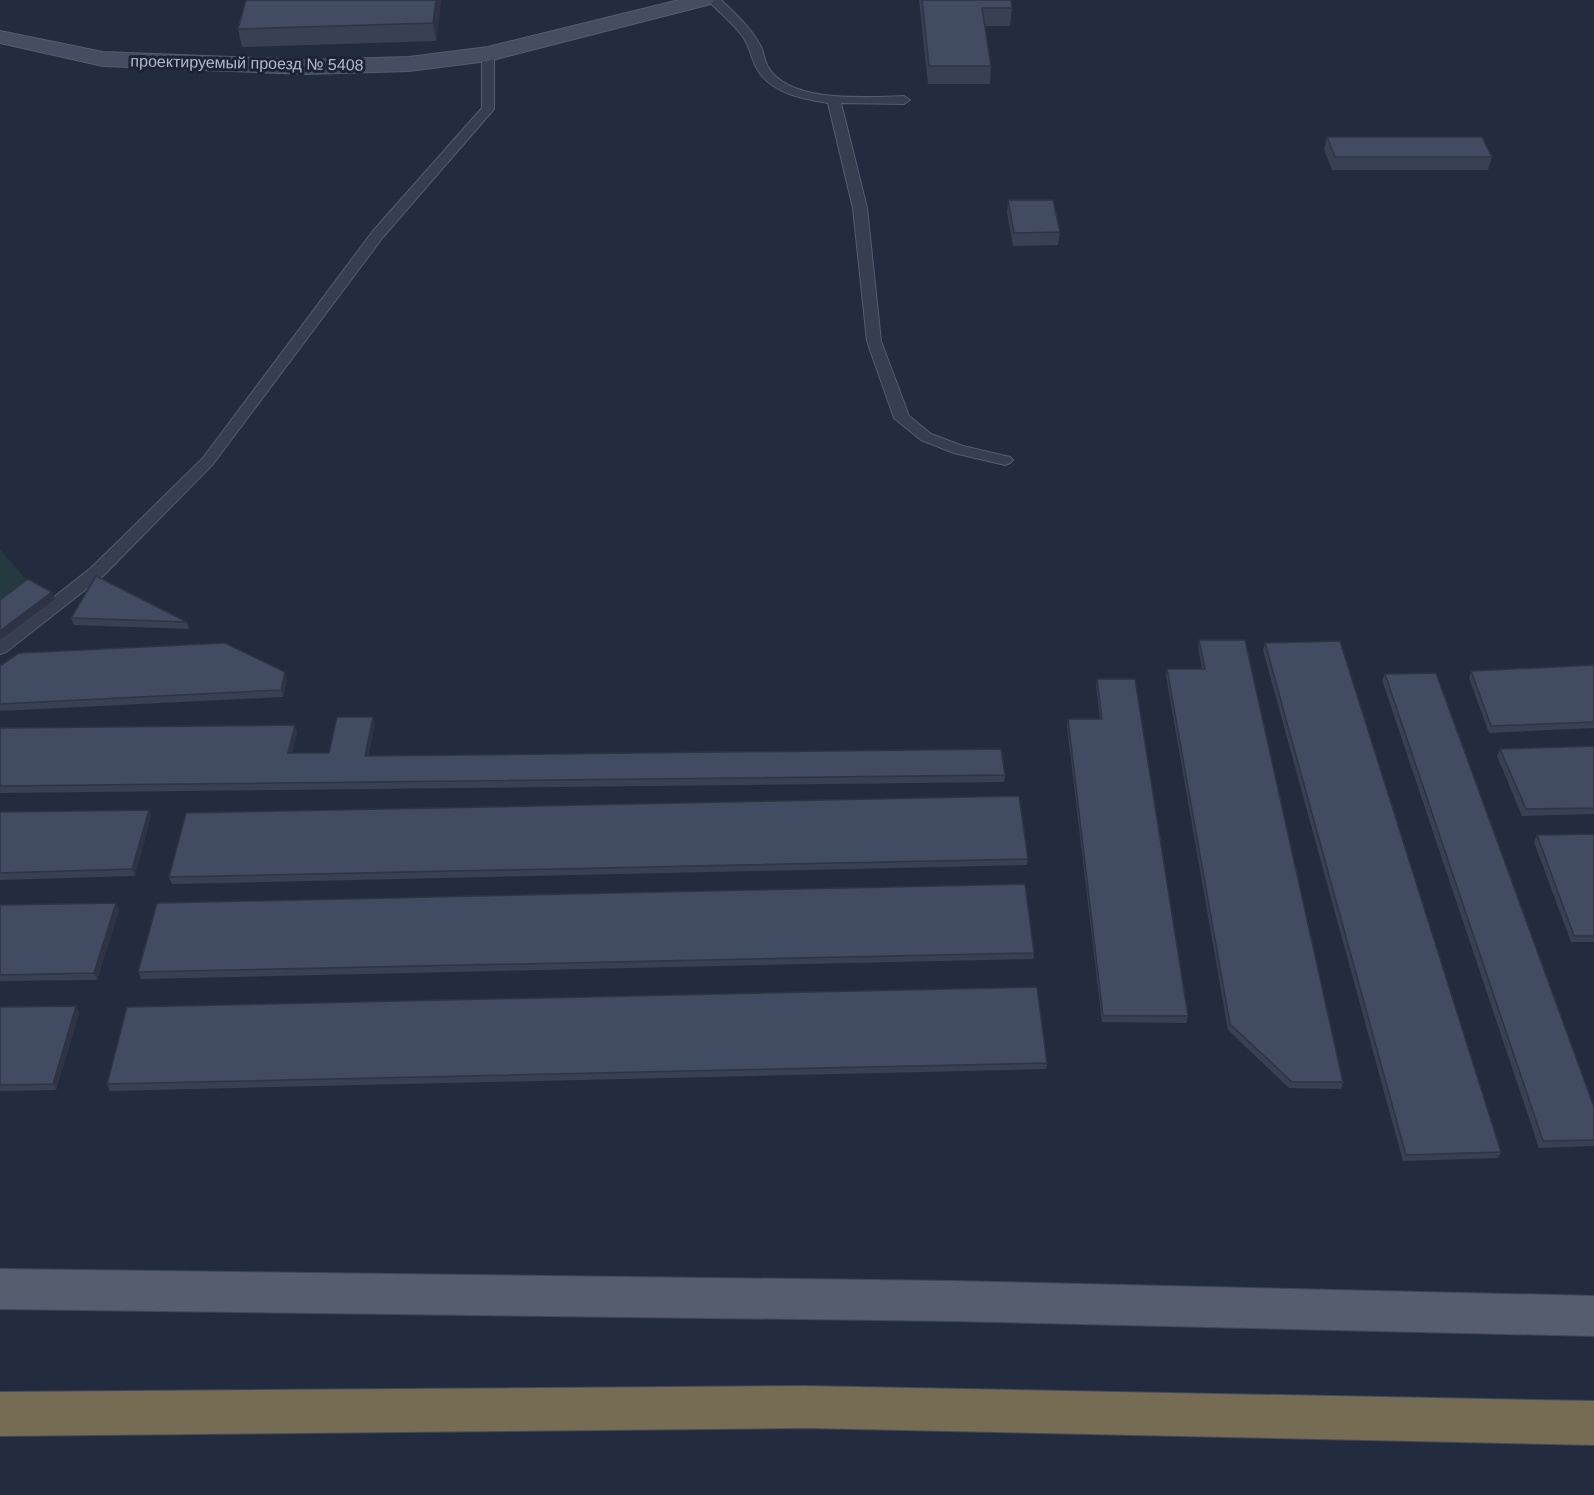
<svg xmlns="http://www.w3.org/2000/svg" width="1594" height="1495" font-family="Helvetica,sans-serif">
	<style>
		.green { fill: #253a40 }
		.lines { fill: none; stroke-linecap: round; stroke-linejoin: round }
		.lane-casing { stroke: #555c6d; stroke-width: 2 }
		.secondary-casing { stroke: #555c6d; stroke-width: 2 }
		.primary-casing { stroke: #404758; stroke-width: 2 }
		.highway-casing { stroke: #42495a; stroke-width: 2 }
		.lane { fill: #373e4f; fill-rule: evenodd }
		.secondary { fill: #454d62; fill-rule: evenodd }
		.primary { fill: #555d6f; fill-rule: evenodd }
		.highway { fill: #756c53; fill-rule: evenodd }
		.wall { fill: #384053 }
		.shaded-wall { fill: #2e3444 }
		.building { fill: #414b61; stroke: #2e3444; stroke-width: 1.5 }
		.labels { text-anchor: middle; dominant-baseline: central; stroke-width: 6; stroke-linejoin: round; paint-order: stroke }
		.far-street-label { font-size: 16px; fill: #b3b9ca; stroke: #1c2334 }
	</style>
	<rect width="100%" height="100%" fill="#232c3f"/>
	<polygon class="green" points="0,549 28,582 0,603"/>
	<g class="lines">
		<defs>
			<g id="lane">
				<path d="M708,0h13c15,14 29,27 39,45 4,7 4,15 8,22 22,37 99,30 136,29l6,4 -6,4 -63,-1 26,105 14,133 28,75 22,18 32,12 47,11 3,3 -3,3 -5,2 -51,-12 -33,-13 -27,-22 -27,-77 -14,-133 -25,-105c-25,-4 -59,-10 -72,-36 -5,-10 -6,-20 -13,-30 -10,-14 -24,-24 -35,-37z"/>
				<polygon points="488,50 494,54 494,109 383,237 213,464 103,576 6,652 0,654 0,639 91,568 203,458 373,231 482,108 482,54"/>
			</g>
			<polygon id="secondary" points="679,0 714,0 711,4 488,61 409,71 306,74 103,66 0,43 0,31 103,52 306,60 409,57 488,47"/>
			<polygon id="primary" points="0,1269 951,1281 1594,1296 1594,1336 951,1321 0,1309"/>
			<polygon id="highway" points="805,1386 1594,1401 1594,1445 805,1428 0,1436 0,1392"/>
		</defs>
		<use href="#lane" class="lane-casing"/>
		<use href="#secondary" class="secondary-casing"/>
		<use href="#primary" class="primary-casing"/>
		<use href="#highway" class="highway-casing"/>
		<use href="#lane" class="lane"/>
		<use href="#secondary" class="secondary"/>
		<use href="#primary" class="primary"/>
		<use href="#highway" class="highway"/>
	</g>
	<g class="wall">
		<polygon points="441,0 436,41 242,47 238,29"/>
		<polygon points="919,0 1011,0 1012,8 1010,26 985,26 991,66 990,84 928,84"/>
		<polygon points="1327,137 1492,157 1488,170 1332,170 1324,149"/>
		<polygon points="1008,200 1060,232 1058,245 1013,246 1007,213"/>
		<polygon points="71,618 187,622 189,629 74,625"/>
		<polygon points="1199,640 1343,1082 1341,1089 1289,1088 1228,1030 1166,676 1167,669 1202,669 1198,647"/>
		<polygon points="1265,643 1501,1152 1498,1158 1403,1161 1263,650"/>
		<polygon points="1594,665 1594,728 1489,733 1469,678 1471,671"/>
		<polygon points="0,666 287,678 283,697 0,711"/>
		<polygon points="1385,674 1594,1107 1594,1146 1539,1148 1382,680"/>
		<polygon points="1097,679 1188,1016 1186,1023 1102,1022 1067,726 1068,719 1100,719 1096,686"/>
		<polygon points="375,724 368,756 1005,775 1004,782 0,793 0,728 297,732 292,753 329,753"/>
		<polygon points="1594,746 1594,814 1522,816 1497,756 1500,749"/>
		<polygon points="0,812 151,816 135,876 0,880"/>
		<polygon points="1594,834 1594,942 1571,942 1534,842 1537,835"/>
		<polygon points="1028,859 1027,865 172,884 169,877"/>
		<polygon points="116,903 119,910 97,980 0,981 0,905"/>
		<polygon points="1034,953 1033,959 141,979 138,972"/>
		<polygon points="76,1006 79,1013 56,1090 0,1091 0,1007"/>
		<polygon points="1047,1063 1046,1069 110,1091 107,1084"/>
	</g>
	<g class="shaded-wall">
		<polygon points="436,0 441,0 436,41 433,23"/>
		<polygon points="52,592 55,599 0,640 0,631"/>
		<polygon points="285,672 287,678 283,697 281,690"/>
		<polygon points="373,717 375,724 367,763 365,756"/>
		<polygon points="295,725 297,732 291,760 288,753"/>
		<polygon points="149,810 151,816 135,876 132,869"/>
		<polygon points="116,903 119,910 97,980 94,973"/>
		<polygon points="76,1006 79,1013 56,1090 53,1084"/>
	</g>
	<g class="building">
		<polygon points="246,0 436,0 433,23 238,29"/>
		<polygon points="922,0 1011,0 1012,8 982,8 991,66 929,66"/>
		<polygon points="1327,137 1482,137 1492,157 1335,157"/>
		<polygon points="1008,200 1053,200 1060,232 1014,233"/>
		<polygon points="96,576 187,622 71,618"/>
		<polygon points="28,579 52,592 0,631 0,600"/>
		<polygon points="1199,640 1245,640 1343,1082 1292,1082 1230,1024 1167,669 1205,669"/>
		<polygon points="1340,641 1501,1152 1406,1155 1265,643"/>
		<polygon points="225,643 285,672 281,690 0,704 0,666 19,653"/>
		<polygon points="1594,665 1594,722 1491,726 1471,671"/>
		<polygon points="1436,673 1594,1107 1594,1140 1543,1141 1385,674"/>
		<polygon points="1097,679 1135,679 1188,1016 1103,1016 1068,719 1102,719"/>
		<polygon points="337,717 373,717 365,756 1001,749 1005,775 0,786 0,728 295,725 288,753 329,753"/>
		<polygon points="1594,746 1594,808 1526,809 1500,749"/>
		<polygon points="1019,796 1028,859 169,877 186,813"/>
		<polygon points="149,810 132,869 0,873 0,812"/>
		<polygon points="1594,834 1594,936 1574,936 1537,835"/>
		<polygon points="1025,884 1034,953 138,972 157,903"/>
		<polygon points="116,903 94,973 0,975 0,905"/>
		<polygon points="1037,987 1047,1063 107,1084 127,1007"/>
		<polygon points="76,1006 53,1084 0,1085 0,1007"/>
	</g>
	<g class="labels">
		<g class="far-street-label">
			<text transform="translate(247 63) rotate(1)">проектируемый проезд № 5408</text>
		</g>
	</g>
</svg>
